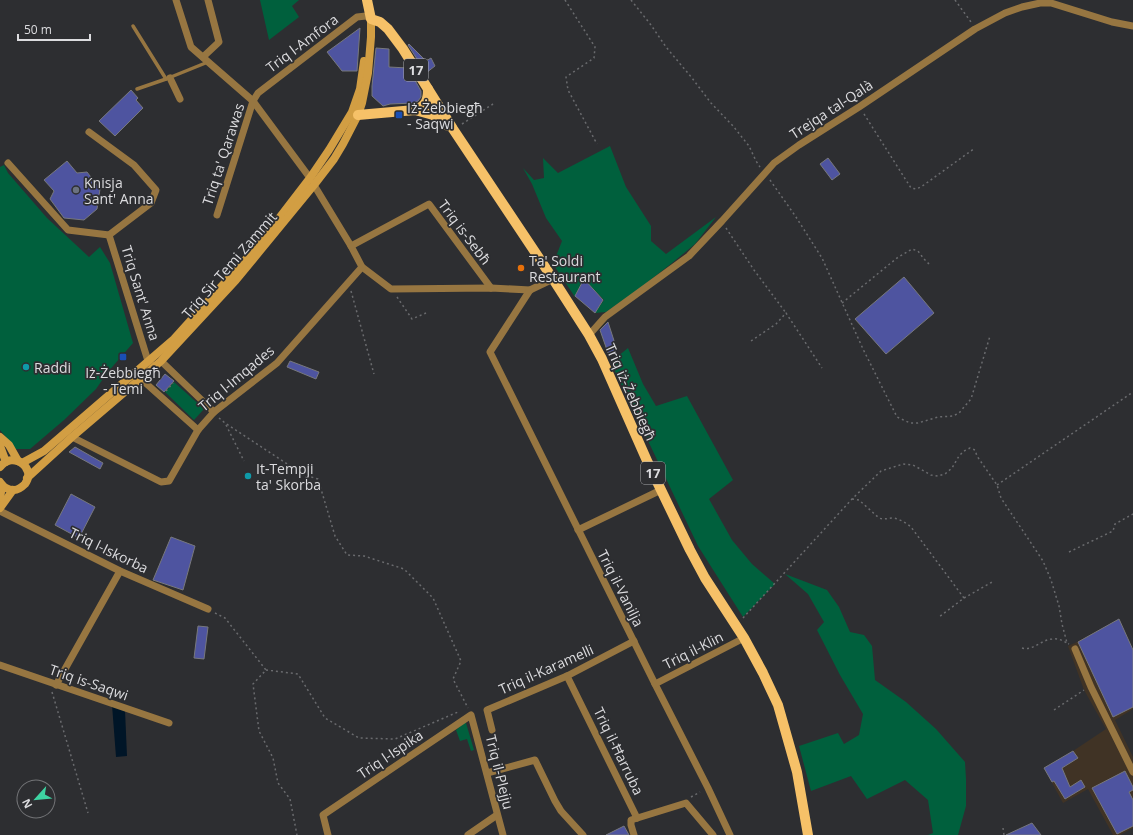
<svg xmlns="http://www.w3.org/2000/svg" width="1133" height="835" font-family="'Open Sans',sans-serif">
	<style>
		.industrial { fill: #403325 }
		.green { fill: #00603d }
		.water { fill: #001527 }
		.building { fill: #4e54a0; stroke: #77787d }
		.lines { fill: none; stroke-linecap: round; stroke-linejoin: round }
		.path { stroke: #6a6b6e; stroke-width: 1.5; stroke-dasharray: 2 3; stroke-linecap: butt }
		.lane { stroke: #977641; stroke-width: 3.5 }
		.street { stroke: #977641; stroke-width: 7 }
		.secondary { stroke: #d29e43; stroke-width: 8 }
		.primary { stroke: #f6c168; stroke-width: 10 }
		.transit-dot { fill: #1a4fb4; stroke: #2d2e31; stroke-width: 1.5 }
		.worship-dot { fill: #6b7280; stroke: #2d2e31; stroke-width: 1.5 }
		.food-dot { fill: #e8710a; stroke: #2d2e31; stroke-width: 1.5 }
		.culture-dot { fill: #0f9aa8; stroke: #2d2e31; stroke-width: 1.5 }
		.labels { text-anchor: middle; dominant-baseline: central; stroke-width: 3.5; stroke-linejoin: round; paint-order: stroke }
		.shield { fill: #2d2e31; stroke: #a8a8ab; stroke-width: 1 }
		.shield-label { font-size: 13px; font-weight: bold; fill: #dcdcdf }
		.street-label { font-size: 14px; fill: #dcdcdf; stroke: #2d2e31 }
		.poi-label { font-size: 14px; fill: #dcdcdf; stroke: #2d2e31; text-anchor: start }
	</style>
	<rect width="100%" height="100%" fill="#2d2e31"/>
	<polygon class="industrial" points="1119,619 1133,650 1133,709 1115,720 1133,757 1133,828 1120,835 1113,835 1088,789 1063,803 1044,768 1073,751 1106,729 1084,690 1068,646 1075,643"/>
	<g class="green">
		<polygon points="260,0 299,0 292,6 299,17 269,40"/>
		<polygon points="610,146 626,187 651,226 651,241 666,254 716,217 695,244 672,263 640,288 606,312 595,313 604,300 583,278 575,297 553,264 562,241 546,218 532,184 523,168 534,180 544,178 543,158 558,173"/>
		<polygon points="4,165 8,173 47,218 89,257 100,247 110,263 133,343 107,373 96,389 64,420 30,449 16,449 0,430 0,167"/>
		<polygon points="628,348 643,384 656,406 687,396 733,480 709,499 732,540 752,564 775,584 743,617 698,546 613,367 617,357"/>
		<polygon points="174,382 204,409 194,420 165,392"/>
		<polygon points="785,574 827,590 839,607 850,632 864,635 872,646 875,680 906,702 936,729 965,762 966,779 966,806 958,835 928,835 933,833 928,800 905,780 867,799 851,776 811,791 799,746 838,733 844,744 859,735 863,714 840,675 817,630 824,622 808,594"/>
		<polygon points="465,722 466,723 474,750 471,751 467,739 460,741 456,730"/>
	</g>
	<polygon class="water" points="112,705 125,710 127,756 116,757"/>
	<g class="building">
		<polygon points="360,28 357,71 342,71 327,52"/>
		<polygon points="409,44 426,61 431,58 435,66 426,73 408,45"/>
		<polygon points="376,48 389,49 389,67 408,68 421,91 421,97 418,101 414,103 390,104 383,106 372,96 372,86"/>
		<polygon points="131,90 138,98 136,100 143,108 115,136 99,121"/>
		<polygon points="828,158 840,174 832,180 820,164"/>
		<polygon points="67,161 77,173 87,172 100,189 97,209 84,220 64,218 50,199 54,191 44,180"/>
		<polygon points="904,277 934,313 886,354 855,319"/>
		<polygon points="584,279 603,300 595,313 575,296"/>
		<polygon points="608,322 617,350 608,353 600,330"/>
		<polygon points="290,361 319,372 316,379 287,367"/>
		<polygon points="165,374 174,381 164,392 156,385"/>
		<polygon points="75,447 103,463 100,469 69,452"/>
		<polygon points="71,494 95,507 79,538 55,525"/>
		<polygon points="171,537 195,546 183,590 153,580"/>
		<polygon points="1119,619 1133,650 1133,707 1113,717 1078,642"/>
		<polygon points="198,626 208,627 204,659 194,658"/>
		<polygon points="1073,751 1078,758 1062,768 1070,787 1081,780 1085,787 1065,799 1054,781 1052,782 1044,768"/>
		<polygon points="1125,771 1133,787 1133,790 1129,792 1133,800 1133,826 1117,834 1092,788"/>
		<polygon points="1032,823 1041,835 1006,835"/>
		<polygon points="624,826 629,835 606,835"/>
	</g>
	<g class="lines">
		<g class="path">
			<polyline points="565,0 595,47 594,58 566,77 568,90 597,144"/>
			<polyline points="631,0 651,25 666,47 692,78 711,103 733,126 749,146 756,161 760,167"/>
			<polyline points="955,0 971,22"/>
			<polyline points="864,114 911,188 916,189 921,187 975,148"/>
			<polyline points="462,124 493,104"/>
			<polyline points="770,180 796,217 822,258 863,349 897,417 910,423 918,423 938,417 953,416 959,413 971,399 990,336"/>
			<polyline points="726,228 754,270 786,313"/>
			<polyline points="351,291 374,374"/>
			<polyline points="397,297 412,319 426,313"/>
			<polyline points="842,303 897,258 912,249 918,251 924,259 929,264"/>
			<polyline points="751,341 776,324 786,313 822,368"/>
			<polyline points="166,391 173,383"/>
			<polyline points="219,418 225,423 304,475 318,479 335,536 347,555 364,556 404,569 433,598 461,661 453,679 468,708"/>
			<polyline points="226,425 244,461"/>
			<polyline points="997,485 1133,392"/>
			<path d="M852,499l7,1 20,18c5,2 9,0 14,0 7,1 13,5 18,9l53,71 -25,19"/>
			<polyline points="1069,552 1113,531 1115,524 1133,514"/>
			<polyline points="964,598 994,581"/>
			<polyline points="215,613 225,618 266,670 253,684 259,731 273,758 278,783 290,799 297,835"/>
			<polyline points="743,618 852,499 881,471 903,464 913,465 931,475 938,476 945,474 952,468 959,456 964,451 970,448 975,450 977,456 997,485 1001,498 1043,561 1051,580 1059,606 1062,624 1067,643 1069,644"/>
			<path d="M1022,648c11,3 19,-8 30,-9 5,-1 10,1 15,4"/>
			<polyline points="266,670 298,674 325,718 359,738 395,739 458,712 460,712"/>
			<polyline points="52,692 88,813"/>
			<polyline points="1054,710 1084,690"/>
			<polyline points="691,797 700,792"/>
			<polyline points="1003,828 1004,835"/>
		</g>
		<g class="lane">
			<polyline points="133,26 166,79"/>
			<polyline points="137,89 166,79 208,62"/>
		</g>
		<g class="street">
			<polyline points="176,0 191,47 253,101 310,178"/>
			<polyline points="203,57 219,42 208,0"/>
			<polyline points="170,78 180,99"/>
			<polyline points="89,132 134,165 156,190 151,203 109,235"/>
			<polyline points="8,163 68,230 109,235 148,361 151,364"/>
			<polyline points="314,185 351,246 362,267 391,289 491,288 530,290"/>
			<polyline points="217,215 253,101 258,93 357,17 366,16 371,19"/>
			<polyline points="351,246 429,204 491,288"/>
			<polyline points="553,279 530,290 490,352 655,684 708,788 730,835"/>
			<polyline points="589,335 605,317 689,256 722,221 774,163 799,145 859,107 975,29 1005,13 1022,7 1040,3 1051,3 1112,22 1133,26"/>
			<polyline points="161,361 214,412"/>
			<polyline points="140,378 198,430"/>
			<polyline points="72,437 161,482 169,481 198,430 214,412 277,363 362,267"/>
			<polyline points="0,511 120,571 208,609"/>
			<polyline points="578,530 661,490"/>
			<polyline points="1075,649 1091,687 1133,772"/>
			<polyline points="0,665 169,723"/>
			<polyline points="567,676 637,818"/>
			<polyline points="655,684 744,638"/>
			<polyline points="56,685 120,571"/>
			<polyline points="492,730 487,710 567,676 634,641"/>
			<polyline points="487,773 535,760 555,801 561,811 583,835"/>
			<polyline points="328,835 323,815 471,715 503,835"/>
			<polyline points="468,835 497,815"/>
			<polyline points="634,835 631,825 631,820 686,803 713,835"/>
		</g>
		<g class="secondary">
			<polyline points="0,437 9,445 18,461"/>
			<polyline points="0,446 6,462"/>
			<polyline points="22,463 44,451 174,339 257,247 310,178 329,150 352,112 360,89 364,61"/>
			<path d="M0,467c13,-17 37,1 25,17 -3,3 -7,6 -11,6 -6,0 -11,-3 -14,-8"/>
			<polyline points="27,478 72,437 161,361 236,280 314,185 334,159 343,144 358,115 362,103 368,73 371,37 371,19"/>
			<polyline points="0,499 2,485"/>
			<polyline points="0,508 13,490"/>
		</g>
		<g class="primary">
			<polyline points="367,0 371,19 380,22 388,29 403,49 453,129 553,279 589,335 602,359 648,463 690,550 705,578 744,638 763,673 778,705 797,772 808,835"/>
			<path d="M415,110c11,-4 13,-10 13,-21"/>
			<polyline points="358,115 415,110 433,115 448,126"/>
		</g>
	</g>
	<g class="transit-dot">
		<rect x="395" y="111" width="8" height="8" rx="2"/>
		<rect x="119" y="353" width="8" height="8" rx="2"/>
	</g>
	<circle class="worship-dot" cx="76" cy="190" r="4"/>
	<circle class="food-dot" cx="521" cy="268" r="4"/>
	<g class="culture-dot">
		<circle cx="26" cy="367" r="4"/>
		<circle cx="248" cy="476" r="4"/>
	</g>
	<g class="labels">
		<g class="shield">
			<rect x="404" y="59" width="24" height="22" rx="3"/>
			<rect x="641" y="462" width="24" height="22" rx="3"/>
		</g>
		<g class="shield-label">
			<text x="416" y="70">17</text>
			<text x="653" y="473">17</text>
		</g>
		<g class="street-label">
			<text transform="translate(302 43) rotate(-37)">Triq l-Amfora</text>
			<text transform="translate(831 109) rotate(-33)">Trejqa tal-Qalà</text>
			<text transform="translate(223 154) rotate(-72)">Triq ta' Qarawas</text>
			<text transform="translate(465 232) rotate(53)">Triq is-Sebħ</text>
			<text transform="translate(229 265) rotate(-49)">Triq Sir Temi Zammit</text>
			<text transform="translate(141 293) rotate(73)">Triq Sant' Anna</text>
			<text transform="translate(236 378) rotate(-40)">Triq l-Imqades</text>
			<text transform="translate(631 392) rotate(66)">Triq iż-Żebbiegħ</text>
			<text transform="translate(109 550) rotate(26)">Triq l-Iskorba</text>
			<text transform="translate(621 588) rotate(63)">Triq il-Vanilja</text>
			<text transform="translate(693 650) rotate(-27)">Triq il-Klin</text>
			<text transform="translate(546 669) rotate(-24)">Triq il-Karamelli</text>
			<text transform="translate(89 682) rotate(19)">Triq is-Saqwi</text>
			<text transform="translate(619 751) rotate(64)">Triq il-Ħarruba</text>
			<text transform="translate(390 754) rotate(-34)">Triq l-Ispika</text>
			<text transform="translate(500 772) rotate(76)">Triq il-Plejju</text>
		</g>
		<g class="poi-label">
			<text x="407" y="107">Iż-Żebbiegħ<tspan x="407" dy="16">- Saqwi</tspan></text>
			<text x="84" y="182">Knisja<tspan x="84" dy="16">Sant' Anna</tspan></text>
			<text x="529" y="260">Ta' Soldi<tspan x="529" dy="16">Restaurant</tspan></text>
			<text x="34" y="367">Raddi</text>
			<text x="123" y="372" text-anchor="middle">Iż-Żebbiegħ<tspan x="123" dy="16">- Temi</tspan></text>
			<text x="256" y="468">It-Tempji<tspan x="256" dy="16">ta' Skorba</tspan></text>
		</g>
	</g>
	<g transform="translate(36 799) rotate(243)"><circle r="19" fill="#2d2e31" stroke="#737477"/>
	<path d="M0-3L7 15L0 10L-7 15Z" fill="#3ed4a2"/>
	<text y="-6" font-size="11" font-weight="bold" text-anchor="middle" fill="#dcdcdf">N</text>
	</g>
	<path d="M18 34v6h72v-6" fill="none" stroke="#dcdcdf" stroke-width="2"/>
	<text x="24" y="34" font-size="12" fill="#dcdcdf" stroke="#2d2e31" stroke-width="3" paint-order="stroke">50 m</text>
</svg>
